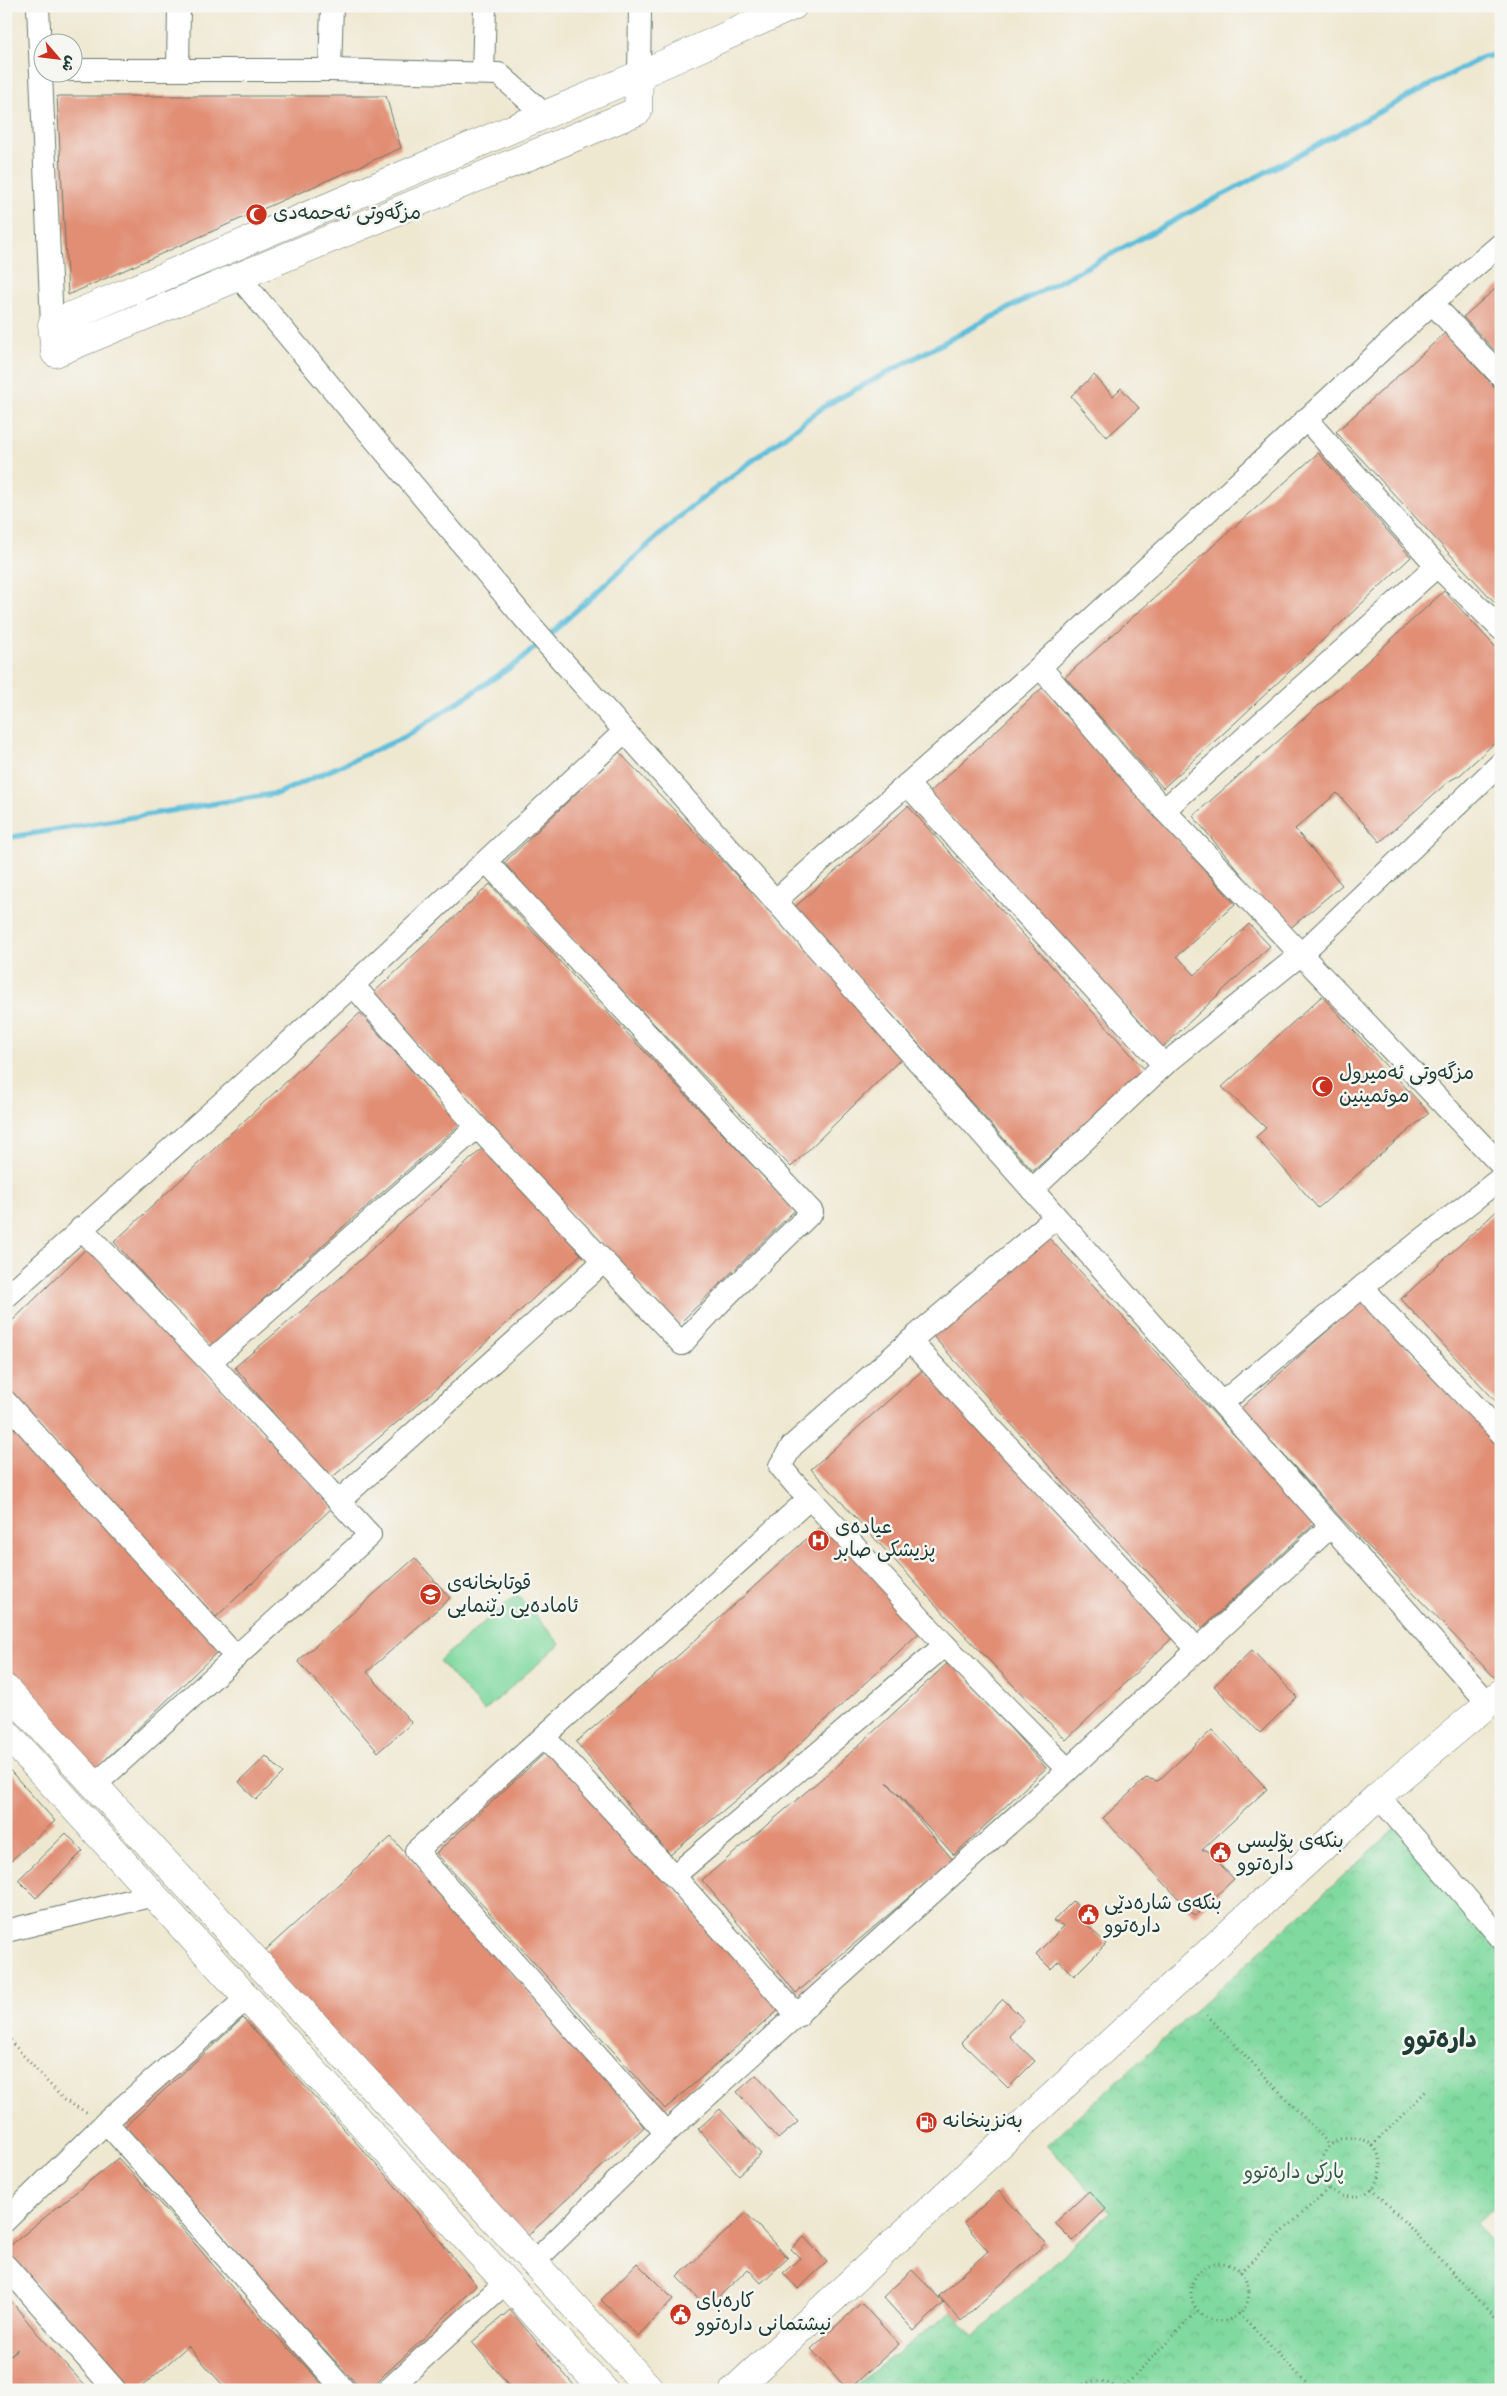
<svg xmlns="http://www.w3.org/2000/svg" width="1507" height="2396" font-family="'Indie Flower','Playpen Sans Arabic',sans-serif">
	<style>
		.park { fill: url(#park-crowns); stroke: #508b6a }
		.garden { fill: #80d99f; stroke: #508b6a }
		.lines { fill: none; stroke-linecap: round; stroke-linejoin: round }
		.stream { stroke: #5bbdda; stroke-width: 5.5 }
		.building { fill: #e18e75 }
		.street-casing { stroke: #68796b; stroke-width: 24 }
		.secondary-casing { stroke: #68796b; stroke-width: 29 }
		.path { stroke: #68796b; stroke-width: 3; stroke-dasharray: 1 4; stroke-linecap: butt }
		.street { stroke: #fff; stroke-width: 22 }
		.secondary { stroke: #fff; stroke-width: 28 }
		.labels { text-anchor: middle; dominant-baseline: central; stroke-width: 5; stroke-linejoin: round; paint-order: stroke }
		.poi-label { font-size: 20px; fill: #1f3d34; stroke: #f6f6f2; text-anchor: start }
		.park-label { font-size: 20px; fill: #325c49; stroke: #f6f6f2 }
		.district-label { font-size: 25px; font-weight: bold; fill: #1f3d34; stroke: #f6f6f2 }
	</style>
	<defs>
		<pattern id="park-crowns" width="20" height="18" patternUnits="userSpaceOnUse" patternTransform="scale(1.25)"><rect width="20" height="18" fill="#80d99f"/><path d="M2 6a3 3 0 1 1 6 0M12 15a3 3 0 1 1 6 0" fill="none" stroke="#6ebb8a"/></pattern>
	</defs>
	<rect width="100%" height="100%" fill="#f6f6f2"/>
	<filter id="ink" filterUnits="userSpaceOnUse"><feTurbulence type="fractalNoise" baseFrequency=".02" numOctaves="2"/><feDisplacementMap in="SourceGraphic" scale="10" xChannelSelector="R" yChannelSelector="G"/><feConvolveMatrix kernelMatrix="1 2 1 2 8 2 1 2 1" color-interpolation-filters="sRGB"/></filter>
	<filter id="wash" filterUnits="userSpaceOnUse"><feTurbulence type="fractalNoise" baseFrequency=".0096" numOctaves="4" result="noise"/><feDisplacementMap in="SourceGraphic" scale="20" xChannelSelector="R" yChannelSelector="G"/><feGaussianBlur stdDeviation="1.12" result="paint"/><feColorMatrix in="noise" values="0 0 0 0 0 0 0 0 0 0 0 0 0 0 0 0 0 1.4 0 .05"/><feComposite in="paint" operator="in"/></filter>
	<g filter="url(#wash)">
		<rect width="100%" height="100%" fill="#efe8d1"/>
		<polygon class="park" points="1396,1828 1501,1954 1501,2201 1476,2224 1501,2250 1501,2390 849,2390 952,2311 974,2337 1110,2212 1047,2145"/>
		<polygon class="garden" points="517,1594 560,1644 484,1711 439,1661"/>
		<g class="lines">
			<g class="stream">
				<polyline points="548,636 687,510 826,405 1483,57 1501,54"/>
				<polyline points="6,838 279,793 405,737 517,663 541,642"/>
			</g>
		</g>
		<g id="blocks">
			<g class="building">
				<polygon points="57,96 386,96 401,148 68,295"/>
				<polygon points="1501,284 1501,357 1463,317"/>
				<polygon points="1445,333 1501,394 1501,609 1336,432"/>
				<polygon points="1094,375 1113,396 1121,388 1139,408 1107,437 1071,396"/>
				<polygon points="1318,453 1411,557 1236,722 1163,788 1065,677"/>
				<polygon points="1444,591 1501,653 1501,737 1460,775 1449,781 1380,842 1337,793 1295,829 1342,885 1288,930 1193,816 1334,692"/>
				<polygon points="1042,688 1235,904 1177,956 1195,975 1249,924 1270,946 1163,1047 929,793"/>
				<polygon points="619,752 906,1054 791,1167 502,865"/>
				<polygon points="908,806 1146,1071 1033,1171 795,907"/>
				<polygon points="490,884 585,989 795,1210 679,1324 544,1184 372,994"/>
				<polygon points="1322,996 1429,1113 1318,1208 1256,1137 1266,1128 1222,1087"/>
				<polygon points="360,1013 460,1124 335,1234 210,1348 114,1242"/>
				<polygon points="484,1147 581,1254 434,1391 329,1480 235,1367 339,1279"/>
				<polygon points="1501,1207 1501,1407 1401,1299"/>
				<polygon points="1046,1235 1316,1522 1202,1628 1086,1508 932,1335"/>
				<polygon points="87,1248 333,1507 216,1617 6,1390 6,1327"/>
				<polygon points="1362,1300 1501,1448 1501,1674 1496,1679 1342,1519 1241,1408"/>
				<polygon points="924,1369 1175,1635 1066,1740 931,1600 811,1469"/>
				<polygon points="6,1418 220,1649 97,1768 6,1673"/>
				<polygon points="824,1523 922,1630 775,1767 670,1855 576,1742 680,1654"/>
				<polygon points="415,1558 450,1598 367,1672 412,1723 378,1752 298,1661"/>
				<polygon points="1252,1650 1297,1697 1260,1733 1214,1686"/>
				<polygon points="950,1661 1046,1768 954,1855 887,1782 953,1860 796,1993 702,1880 833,1769"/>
				<polygon points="1212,1730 1267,1789 1202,1850 1207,1850 1234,1879 1195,1916 1103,1818 1146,1778 1158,1781"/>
				<polygon points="548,1750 781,2008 665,2109 436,1853"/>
				<polygon points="266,1756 283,1773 256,1800 239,1782"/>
				<polygon points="6,1766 55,1821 6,1865"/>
				<polygon points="66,1833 83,1851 36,1898 18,1880"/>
				<polygon points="391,1837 613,2087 644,2127 519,2244 260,1955"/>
				<polygon points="1073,1901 1082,1911 1080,1917 1106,1944 1074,1976 1059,1961 1051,1969 1036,1954 1064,1926 1053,1921"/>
				<polygon points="1003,1999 1024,2020 1009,2036 1035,2061 1008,2088 961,2042"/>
				<polygon points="243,2018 391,2181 476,2285 422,2340 368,2390 362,2390 302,2325 125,2126"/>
				<polygon points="756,2075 798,2122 778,2139 737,2092"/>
				<polygon points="720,2109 761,2154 739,2175 698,2129"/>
				<polygon points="118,2158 174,2219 240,2297 328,2390 227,2390 188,2346 138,2390 129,2390 63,2317 6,2249"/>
				<polygon points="999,2191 1046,2243 961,2321 939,2296 988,2251 964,2223"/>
				<polygon points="1089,2191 1106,2209 1073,2241 1055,2223"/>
				<polygon points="746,2213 788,2258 761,2283 748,2269 707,2308 677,2277"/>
				<polygon points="804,2237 827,2262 798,2289 783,2273 800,2258 791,2249"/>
				<polygon points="637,2263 673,2299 638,2336 601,2300"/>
				<polygon points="912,2270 944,2303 914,2331 883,2297"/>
				<polygon points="6,2295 37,2333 89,2390 6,2390 6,2359 18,2349 6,2358"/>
				<polygon points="861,2303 899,2344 848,2390 811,2349"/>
				<polygon points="510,2310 548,2355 578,2390 513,2390 472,2342"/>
			</g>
		</g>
	</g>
	<g filter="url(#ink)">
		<use href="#blocks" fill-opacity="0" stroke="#68796b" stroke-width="1"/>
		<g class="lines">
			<defs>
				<g id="street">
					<polyline points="38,6 52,324"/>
					<polyline points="72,70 330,70 499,74 545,115"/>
					<polyline points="178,70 179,6"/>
					<polyline points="330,70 332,6"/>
					<polyline points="483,73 485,6"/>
					<polyline points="639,75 640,6"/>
					<polyline points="239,277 525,619 1489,1704"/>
					<polyline points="1432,303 1501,376"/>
					<polyline points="1306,419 1437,566 1501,629"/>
					<polyline points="1040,667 1164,810 1501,1165"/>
					<polyline points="907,784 1164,1065"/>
					<polyline points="1164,810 1437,566"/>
					<polyline points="775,901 1040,667 1432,303 1501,244"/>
					<path d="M353,985l124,142 205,217c40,-47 86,-88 130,-132l-325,-350"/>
					<polyline points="1032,1190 1164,1065 1300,955 1501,763"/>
					<polyline points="1056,1217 910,1341 792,1446 780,1466 795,1484 810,1498 945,1645 1068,1770"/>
					<polyline points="81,1228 210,1362 370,1535 95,1785"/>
					<polyline points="1363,1286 1378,1305 1501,1433"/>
					<polyline points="6,1297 353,985 624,732"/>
					<polyline points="910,1341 1198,1650"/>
					<polyline points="210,1362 477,1127"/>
					<polyline points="6,1402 236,1657"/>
					<polyline points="1222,1403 1363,1286 1501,1178"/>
					<polyline points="339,1501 603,1262"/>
					<polyline points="544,1737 674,1876 798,2016"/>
					<polyline points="1378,1796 1501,1938"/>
					<polyline points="674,1876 945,1645"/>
					<polyline points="6,1931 154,1895"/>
					<polyline points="106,2122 344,2390"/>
					<polyline points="666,2133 416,1851 810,1498"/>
					<polyline points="6,2220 106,2122 248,1997"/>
					<polyline points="533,2263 666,2133 1068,1770 1331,1526"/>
					<polyline points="6,2266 115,2390"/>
					<polyline points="388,2390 506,2282"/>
				</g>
				<g id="secondary">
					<polyline points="639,75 638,111 55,353 52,324 639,75 793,6"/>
					<polyline points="6,1689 651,2390"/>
					<polyline points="6,1733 604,2390"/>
					<polyline points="734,2390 1378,1796 1501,1693"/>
				</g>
			</defs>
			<use href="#street" class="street-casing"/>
			<use href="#secondary" class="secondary-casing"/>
			<g class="path">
				<polyline points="1207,2015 1330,2145"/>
				<polyline points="6,2031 13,2044 64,2100 88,2113"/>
				<circle cx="1351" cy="2167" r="30"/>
				<polyline points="1372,2146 1428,2089"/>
				<polyline points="1372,2188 1501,2323"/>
				<circle cx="1220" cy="2292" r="29"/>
				<polyline points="1240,2272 1329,2188"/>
				<polyline points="1239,2313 1313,2390"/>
				<path d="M1075,2390c15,-12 29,-12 44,0"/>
				<polyline points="1121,2390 1197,2311"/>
			</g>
			<use href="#street" class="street"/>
			<use href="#secondary" class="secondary"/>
		</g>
	</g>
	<defs>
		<symbol id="mosque-disc" viewBox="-11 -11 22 22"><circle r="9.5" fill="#c8321e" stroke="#f6f6f2"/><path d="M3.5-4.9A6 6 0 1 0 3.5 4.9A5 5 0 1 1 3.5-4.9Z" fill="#fff"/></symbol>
		<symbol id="hospital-disc" viewBox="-11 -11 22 22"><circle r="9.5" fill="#c8321e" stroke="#f6f6f2"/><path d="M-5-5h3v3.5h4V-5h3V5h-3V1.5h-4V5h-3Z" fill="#fff"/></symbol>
		<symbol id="school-disc" viewBox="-11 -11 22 22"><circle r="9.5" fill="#c8321e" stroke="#f6f6f2"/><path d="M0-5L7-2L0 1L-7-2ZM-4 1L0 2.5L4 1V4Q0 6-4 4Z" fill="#fff"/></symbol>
		<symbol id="civic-disc" viewBox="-11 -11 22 22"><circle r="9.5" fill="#c8321e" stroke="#f6f6f2"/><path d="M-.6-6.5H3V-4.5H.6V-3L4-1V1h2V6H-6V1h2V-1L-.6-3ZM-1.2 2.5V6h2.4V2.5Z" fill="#fff"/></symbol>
		<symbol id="fuel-disc" viewBox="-11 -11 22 22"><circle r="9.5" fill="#c8321e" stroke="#f6f6f2"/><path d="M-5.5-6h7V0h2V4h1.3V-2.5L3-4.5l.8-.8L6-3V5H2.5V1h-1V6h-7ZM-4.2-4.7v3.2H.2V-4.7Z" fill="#fff"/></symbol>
	</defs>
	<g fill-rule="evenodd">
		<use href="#mosque-disc" x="244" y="202" width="25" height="25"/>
		<use href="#mosque-disc" x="1310" y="1074" width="25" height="25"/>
		<use href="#hospital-disc" x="806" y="1528" width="25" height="25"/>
		<use href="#school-disc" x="418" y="1582" width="25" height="25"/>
		<use href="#civic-disc" x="1208" y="1840" width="25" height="25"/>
		<use href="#civic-disc" x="1076" y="1902" width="25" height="25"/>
		<use href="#fuel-disc" x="914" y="2110" width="25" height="25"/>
		<use href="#civic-disc" x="668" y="2302" width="25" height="25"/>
	</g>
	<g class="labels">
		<g class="poi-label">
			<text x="273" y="214">مزگەوتی ئەحمەدی</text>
			<text x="1339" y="1074">مزگەوتی ئەمیرول<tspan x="1339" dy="23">موئمینین</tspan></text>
			<text x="835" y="1528">عیادەی<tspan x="835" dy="23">پزیشکی صابر</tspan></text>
			<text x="447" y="1584">قوتابخانەی<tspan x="447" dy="23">ئامادەیی رێنمایی</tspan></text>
			<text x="1237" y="1842">بنکەی پۆلیسی<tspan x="1237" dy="23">دارەتوو</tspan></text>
			<text x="1104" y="1904">بنکەی شارەدێی<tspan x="1104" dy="23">دارەتوو</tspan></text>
			<text x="943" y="2122">بەنزینخانە</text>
			<text x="696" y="2302">کارەبای<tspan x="696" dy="23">نیشتمانی دارەتوو</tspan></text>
		</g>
		<g class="park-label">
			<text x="1294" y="2173">پارکی دارەتوو</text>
		</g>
		<g class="district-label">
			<text x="1440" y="2041">دارەتوو</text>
		</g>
	</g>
	<rect width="1507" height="2396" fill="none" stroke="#f6f6f2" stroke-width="25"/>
	<g transform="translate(58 58) rotate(118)"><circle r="24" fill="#f6f6f2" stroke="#a0aca6"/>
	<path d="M0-4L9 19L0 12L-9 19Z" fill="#c8321e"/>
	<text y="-8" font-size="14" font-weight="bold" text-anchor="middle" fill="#1f3d34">ش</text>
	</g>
</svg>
